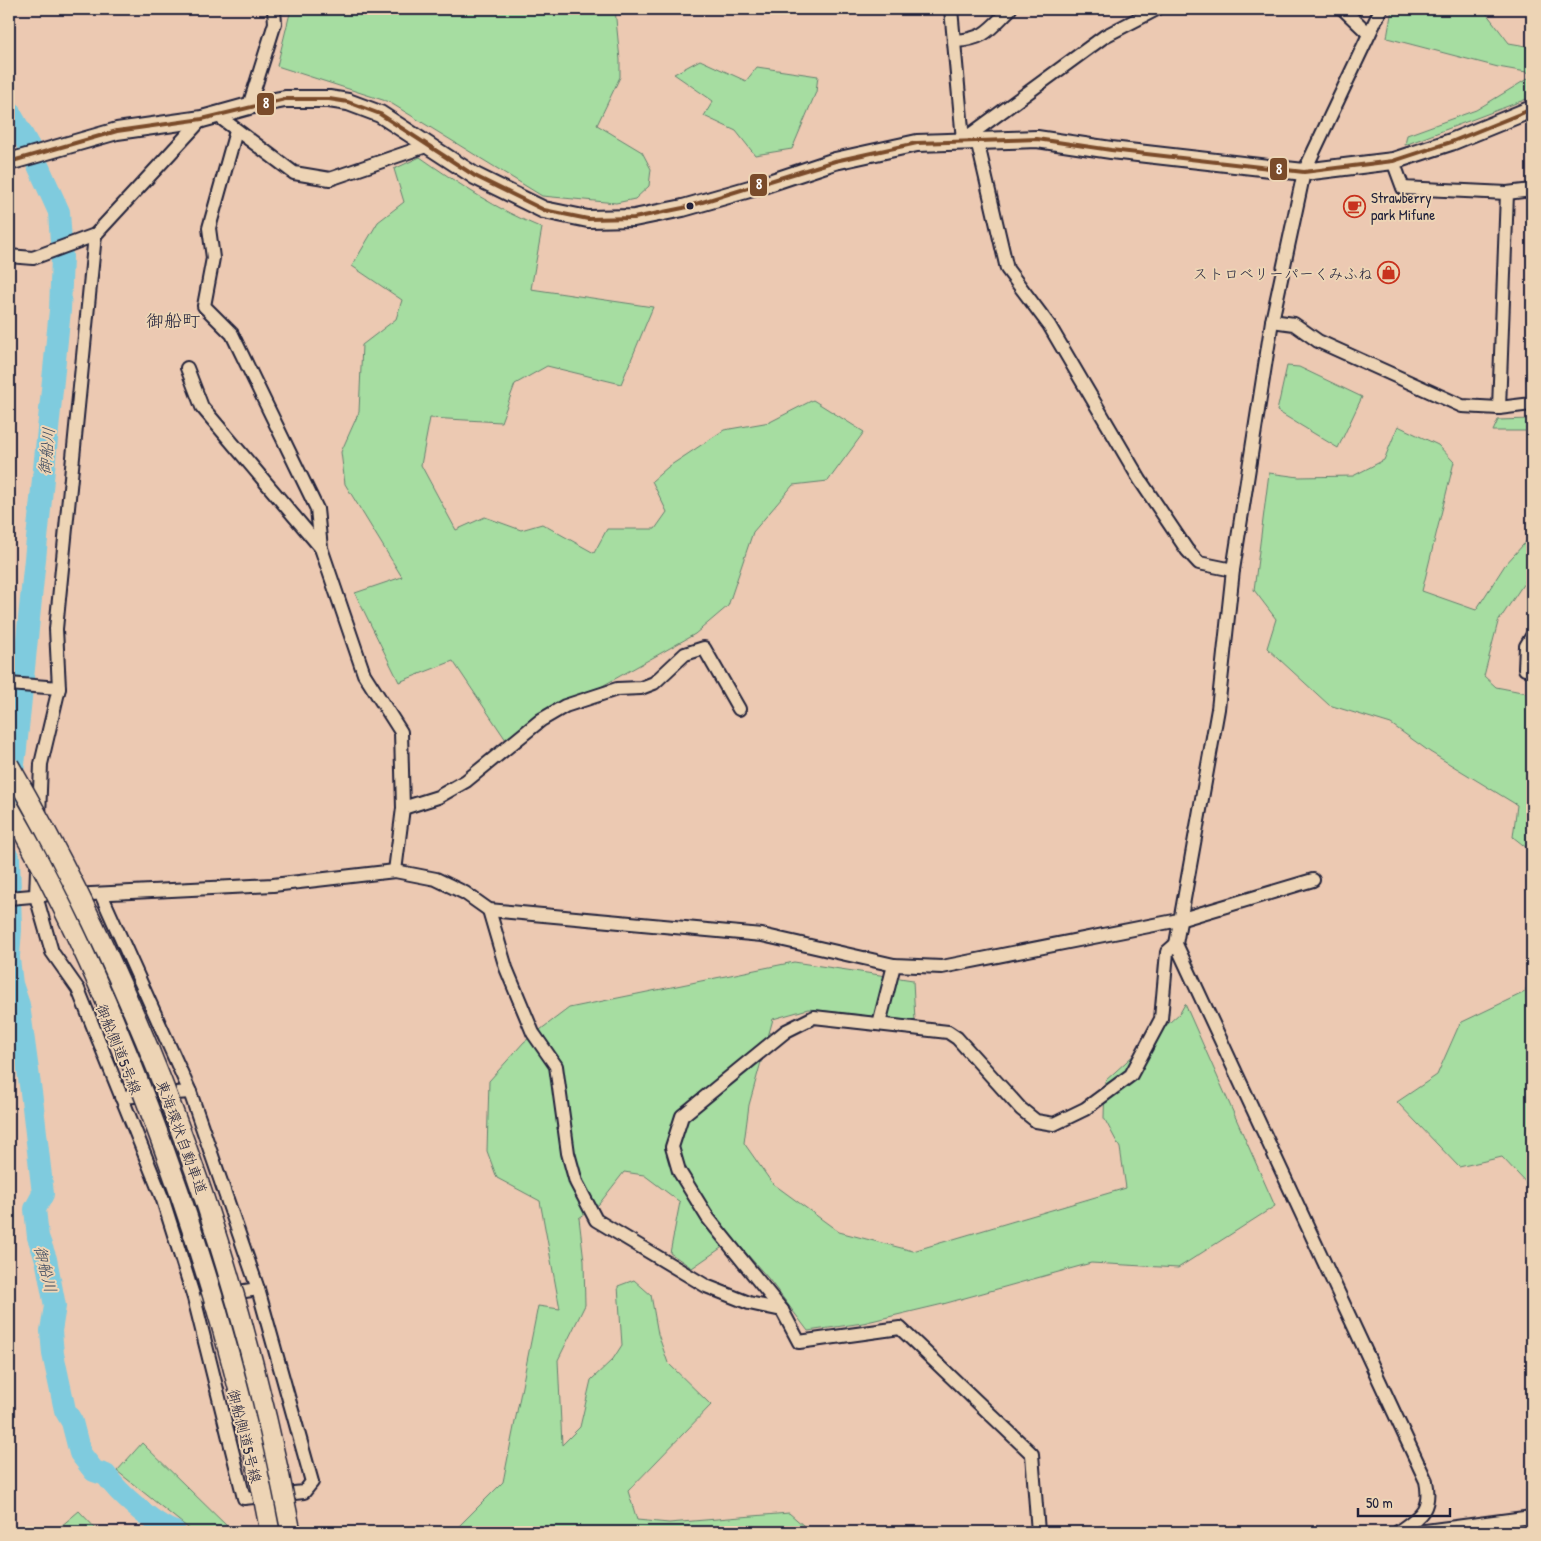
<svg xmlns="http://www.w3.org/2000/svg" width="1541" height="1541" font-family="'Patrick Hand','Klee One',sans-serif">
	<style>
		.green { fill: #a6dda1; stroke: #64806e }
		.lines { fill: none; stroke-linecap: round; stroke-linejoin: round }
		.river { stroke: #7fcbde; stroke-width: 22 }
		.minor-casing { stroke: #22223b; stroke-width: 16 }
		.major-casing { stroke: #22223b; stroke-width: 20 }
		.minor { stroke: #edd4b5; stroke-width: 12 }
		.major { stroke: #edd4b5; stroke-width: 16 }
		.highway-bridge-casing { stroke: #22223b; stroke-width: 22; stroke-linecap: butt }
		.highway-bridge { stroke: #edd4b5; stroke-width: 19 }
		.bus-1-casing { stroke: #edd4b5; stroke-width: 8 }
		.bus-1 { stroke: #7a4b2a; stroke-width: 4 }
		.bus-dot { fill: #22223b; stroke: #edd4b5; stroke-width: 2 }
		.labels { text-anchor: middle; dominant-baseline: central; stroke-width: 4; stroke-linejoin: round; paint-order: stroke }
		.poi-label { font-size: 15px; fill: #22223b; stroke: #edd4b5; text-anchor: start }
		.street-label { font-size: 15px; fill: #22223b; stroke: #edd4b5 }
		.water-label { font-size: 16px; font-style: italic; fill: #35445c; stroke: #edd4b5 }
		.quarter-label { font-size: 18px; fill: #22223b; stroke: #edd4b5 }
		.line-badge { stroke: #edd4b5; stroke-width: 2 }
		.badge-label { font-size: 14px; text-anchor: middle; font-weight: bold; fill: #fff }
	</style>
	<rect width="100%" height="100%" fill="#ecc9b2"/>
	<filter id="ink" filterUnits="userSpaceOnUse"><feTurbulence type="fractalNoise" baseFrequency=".02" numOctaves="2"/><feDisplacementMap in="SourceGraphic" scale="10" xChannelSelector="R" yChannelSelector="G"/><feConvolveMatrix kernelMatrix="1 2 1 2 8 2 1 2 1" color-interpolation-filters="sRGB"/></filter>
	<g filter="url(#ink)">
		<g class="green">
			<polygon points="291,9 615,9 620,60 620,77 597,125 642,152 651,169 649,186 635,199 616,203 542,196 389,102 277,66"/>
			<polygon points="1392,9 1483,9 1509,43 1532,47 1532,73 1498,67 1387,38"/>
			<polygon points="700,60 746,81 757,67 818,76 816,92 792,149 755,155 736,131 704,116 713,101 674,74"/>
			<polygon points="1532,76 1532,97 1405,145 1407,135 1476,110"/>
			<path d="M420,157c40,28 76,52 122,71l-11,61 122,18 -32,77 -74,-18 -32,18 -14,38 -71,-4 -9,47 35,65 29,-13 36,13 21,-6 52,29 13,-24h48l12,-17 -15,-31 16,-14 56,-37 46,-8 43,-22 51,32 -36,49 -35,4 -40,47 -25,74 -33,28 -189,106 -53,-79 -54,21 -44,-89 47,-16 -57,-93 -4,-32 18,-40 3,-67 34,-26 6,-19 -50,-34 26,-44 26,-20 -10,-33z"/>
			<polygon points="1287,366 1299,367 1362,397 1338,448 1277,411"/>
			<polygon points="1532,419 1532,431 1493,431 1498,420"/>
			<polygon points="1398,426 1438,445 1454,462 1422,591 1476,610 1505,565 1532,535 1532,571 1498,622 1484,676 1496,687 1532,694 1532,852 1513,837 1517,805 1430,752 1391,724 1329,705 1267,648 1276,619 1254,590 1269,473 1299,477 1353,476 1384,460"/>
			<polygon points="794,962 913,980 915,1021 808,1009 773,1019 749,1105 744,1143 772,1183 839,1232 913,1251 1126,1188 1120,1148 1104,1118 1105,1081 1180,1013 1185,1004 1275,1206 1178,1268 1091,1263 943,1304 863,1323 808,1331 768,1278 734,1239 692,1268 670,1253 680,1202 644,1175 624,1172 599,1204 579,1218 584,1261 585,1305 558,1360 562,1445 580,1427 591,1380 613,1359 622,1345 618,1286 634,1280 651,1295 658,1334 668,1363 711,1405 628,1491 637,1520 669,1523 789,1513 811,1532 453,1532 503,1482 538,1306 560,1309 540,1201 497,1178 487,1151 489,1081 524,1042 569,1008"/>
			<polygon points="1532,971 1532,1189 1502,1157 1459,1167 1397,1102 1437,1075 1460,1023 1525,992"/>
			<polygon points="142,1443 233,1532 193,1532 117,1471"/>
			<polygon points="79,1511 99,1532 54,1532"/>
		</g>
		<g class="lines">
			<g class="river">
				<polyline points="9,111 31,150 59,212 62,257 60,310 16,748 9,802"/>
				<polyline points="9,858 11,930 9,955"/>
				<path d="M9,959l3,25 7,21 14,102 10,87 -8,15 3,28 8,22 9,47 -4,25 2,23 12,56 7,12 8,31 14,18 12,4c12,18 48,50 69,57"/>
			</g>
			<defs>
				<g id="minor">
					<polyline points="951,9 963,140"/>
					<polyline points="1343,9 1369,34"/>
					<path d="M1381,9l-77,163 -32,149 -39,249 -15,139 -42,235 250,537c6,29 -6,35 -28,51"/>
					<path d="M955,41c30,-2 34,-11 55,-32"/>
					<polyline points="249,106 275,23 274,9"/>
					<polyline points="217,115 294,173 330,179 429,145"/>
					<polyline points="236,131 209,228 213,258 204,306 232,334 317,509 321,548 364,674 401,732 403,808 395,871"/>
					<polyline points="963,140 1105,36 1157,9"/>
					<polyline points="977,140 1007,269 1049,325 1140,480 1187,550 1199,563 1233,570"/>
					<polyline points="1393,161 1403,188 1507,193 1532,190"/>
					<polyline points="95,235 56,629 59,688 41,764 36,896 52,952 78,989 163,1200 194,1298 244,1498 304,1492 312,1482 258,1289 190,1092 101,894"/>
					<polyline points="9,256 33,258 95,235 202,119"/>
					<polyline points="1272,321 1294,324 1318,341 1462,406 1499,408 1532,404"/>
					<polyline points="187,368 202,407 321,548"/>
					<polyline points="1499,408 1507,193"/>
					<polyline points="1525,669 1526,646 1532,636"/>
					<polyline points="9,684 59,688"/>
					<polyline points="403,808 438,797 466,781 541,720 565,706 617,689 641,688 654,683 685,654 704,648 739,709"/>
					<polyline points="71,895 273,885 395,871 436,879 465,893 489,910 762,935 894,965 942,967 1179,920 1313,880"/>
					<polyline points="9,898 44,895"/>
					<polyline points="489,910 506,968 533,1033 556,1066 568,1153 576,1182 596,1220 706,1286 749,1303 782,1310"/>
					<polyline points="879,1024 894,965"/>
					<polyline points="121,1097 190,1092"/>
					<polyline points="206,1297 258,1289"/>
					<polyline points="1038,1532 1032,1454 900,1328 799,1342 782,1310 708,1218 679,1171 672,1147 682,1116 786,1031 814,1017 948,1032 957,1038 1021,1109 1036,1121 1054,1124 1085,1109 1131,1075 1161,1019 1167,952 1176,944"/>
					<polyline points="1418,1532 1532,1517"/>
				</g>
				<polyline id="major" points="9,162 117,131 202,119 249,106 285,99 329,99 348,102 380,114 475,176 544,210 588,219 634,218 683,208 760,186 835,161 917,143 1037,139 1111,150 1304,172 1393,161 1451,142 1532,109"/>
			</defs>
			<use href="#minor" class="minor-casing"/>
			<use href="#major" class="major-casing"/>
			<use href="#minor" class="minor"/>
			<use href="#major" class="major"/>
			<defs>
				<g id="highway-bridge">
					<path d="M9,765c139,239 230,495 282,767"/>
					<path d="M9,807c55,95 100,196 139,299 53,139 95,280 122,426"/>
				</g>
			</defs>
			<use href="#highway-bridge" class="highway-bridge-casing"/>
			<use href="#highway-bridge" class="highway-bridge"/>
			<defs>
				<polyline id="bus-1" points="9,162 117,131 202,119 285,99 329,99 348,102 380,114 475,176 544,210 588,219 634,218 683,208 835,161 917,143 1037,139 1111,150 1304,172 1393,161 1451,142 1532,109"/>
			</defs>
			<use href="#bus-1" class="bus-1-casing"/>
			<use href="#bus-1" class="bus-1"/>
		</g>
	</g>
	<defs>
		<symbol id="cafe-ring" viewBox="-11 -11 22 22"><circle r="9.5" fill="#edd4b5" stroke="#c8321e" stroke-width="1.5"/><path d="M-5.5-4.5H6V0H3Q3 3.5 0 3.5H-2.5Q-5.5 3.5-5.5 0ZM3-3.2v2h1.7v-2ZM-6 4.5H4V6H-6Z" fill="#c8321e"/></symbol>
		<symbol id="shop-ring" viewBox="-11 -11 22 22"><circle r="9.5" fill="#edd4b5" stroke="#c8321e" stroke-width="1.5"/><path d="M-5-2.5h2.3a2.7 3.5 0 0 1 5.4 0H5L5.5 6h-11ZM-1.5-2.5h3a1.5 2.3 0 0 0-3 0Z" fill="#c8321e"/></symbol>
	</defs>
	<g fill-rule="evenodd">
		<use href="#cafe-ring" x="1342" y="194" width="25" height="25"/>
		<use href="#shop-ring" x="1376" y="260" width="25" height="25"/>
	</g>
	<circle class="bus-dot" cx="690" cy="206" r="4.5"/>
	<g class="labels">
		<g class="poi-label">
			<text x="1371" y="197">Strawberry<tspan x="1371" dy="17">park Mifune</tspan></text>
			<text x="1373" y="273" text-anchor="end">ストロベリーパーくみふね</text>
		</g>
		<g class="street-label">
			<text transform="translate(119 1049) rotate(68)">御船側道5号線</text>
			<text transform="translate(182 1137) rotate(70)">東海環状自動車道</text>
			<text transform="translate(245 1436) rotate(76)">御船側道5号線</text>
		</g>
		<g class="water-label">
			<text transform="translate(46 451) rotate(-84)">御船川</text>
			<text transform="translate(46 1269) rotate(76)">御船川</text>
		</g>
		<g class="quarter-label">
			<text x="173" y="320">御船町</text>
		</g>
	</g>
	<g class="line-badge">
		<rect x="256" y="92" width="19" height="24" rx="5" fill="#7a4b2a"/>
		<rect x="1269" y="157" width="19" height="24" rx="5" fill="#7a4b2a"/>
		<rect x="749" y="173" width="19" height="24" rx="5" fill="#7a4b2a"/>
	</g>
	<g class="badge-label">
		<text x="266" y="108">8</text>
		<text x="1279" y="174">8</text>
		<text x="759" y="189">8</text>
	</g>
	<rect width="1541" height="1541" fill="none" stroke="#edd4b5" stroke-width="30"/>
	<rect x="15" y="15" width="1511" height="1511" fill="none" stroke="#22223b" stroke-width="2" filter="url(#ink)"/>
	<path d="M1358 1508v8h92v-8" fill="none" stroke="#22223b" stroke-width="2.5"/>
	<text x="1366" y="1508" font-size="15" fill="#22223b" stroke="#edd4b5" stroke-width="4" paint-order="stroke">50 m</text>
</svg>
